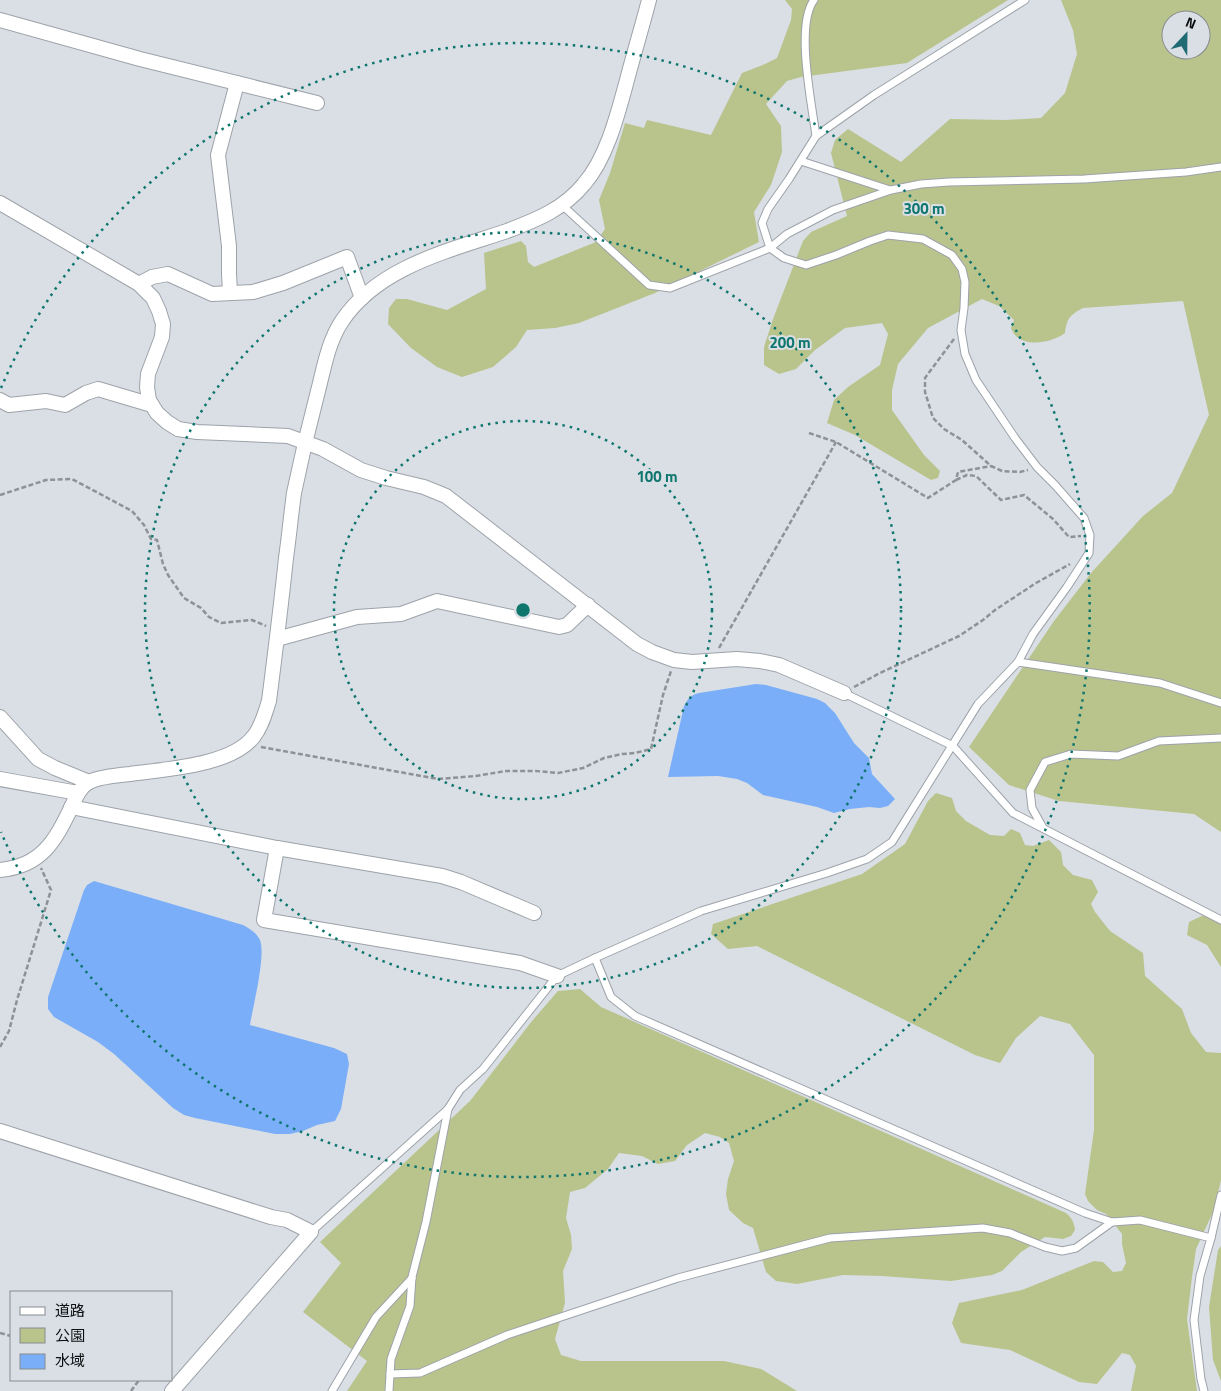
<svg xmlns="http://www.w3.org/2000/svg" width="1221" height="1391" font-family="'Titillium Web','Noto Sans JP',sans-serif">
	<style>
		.green { fill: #b9c38c; fill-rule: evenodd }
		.water { fill: #7baef8 }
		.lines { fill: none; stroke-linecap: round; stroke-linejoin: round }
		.lane-casing { stroke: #9da3a9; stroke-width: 9 }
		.street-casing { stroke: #9da3a9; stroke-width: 16 }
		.path { stroke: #8e9297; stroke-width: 2.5; stroke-dasharray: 5 2.5; stroke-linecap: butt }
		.lane { stroke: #fff; stroke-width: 7 }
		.street { stroke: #fff; stroke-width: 14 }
		.ring { fill: none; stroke: #0f766e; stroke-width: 2.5; stroke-dasharray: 2.5 5 }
		.centre { fill: #0f766e; stroke: #d9dfe5; stroke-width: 2.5 }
		.ring-label { font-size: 15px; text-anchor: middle; font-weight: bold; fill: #0f766e; stroke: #d9dfe5; stroke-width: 4; stroke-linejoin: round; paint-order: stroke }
	</style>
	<rect width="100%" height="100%" fill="#d9dfe5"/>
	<g class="green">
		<polygon points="785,0 1008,0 907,63 801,77 787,81 766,104 781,126 782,152 771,185 754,212 759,242 655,293 579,323 555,328 527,330 516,347 493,367 462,377 437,367 411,348 388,324 389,308 396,299 407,299 447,310 486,289 484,253 521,241 526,246 528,262 534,267 596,242 605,229 599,200 610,173 625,123 644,128 647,120 711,135 742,73 765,64 777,58 791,20 792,9"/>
		<path d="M1061,0h160v832l-27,-18 -135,-13 -50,-16 -40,-38 85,-126 37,-48 52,-57 29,-23 37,-78 -26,-114 -100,7c-13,7 -16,10 -18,25 -12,9 -38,15 -50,2 -2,-2 -3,-5 -4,-7l3,-8 -15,-14 -17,-7 -54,29 -30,36 -6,26v20l32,45 16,16 -2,7 -7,2 -76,-45 -28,-12 7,-23 14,-13 32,-22 8,-31 -6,-11 -37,5 -30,22 -19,19 -17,5 -15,-9v-18l9,-28 30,-78 8,-9 36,-16 -16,-63 4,-13 13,-11 53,33 49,-43 55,1 36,-2 24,-25 12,-39 -4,-24zM1171,20h30v30h-30z"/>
		<polygon points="936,793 952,798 956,811 966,821 990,835 1004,836 1011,829 1020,833 1025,845 1033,846 1049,840 1061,852 1063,865 1073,875 1092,880 1098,892 1091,904 1095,912 1110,931 1143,953 1145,976 1182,1009 1191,1033 1206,1052 1221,1053 1221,1180 1214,1210 1196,1249 1192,1277 1187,1319 1197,1391 1131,1391 1136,1366 1130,1355 1122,1353 1097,1384 1079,1382 1010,1350 961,1343 952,1323 959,1303 1022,1290 1094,1261 1103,1262 1113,1272 1122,1271 1126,1263 1122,1244 1122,1234 1106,1214 1097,1210 1088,1201 1085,1194 1094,1130 1094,1055 1070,1024 1040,1016 1016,1038 1000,1063 975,1055 757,946 728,949 711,934 713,924 862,874 905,844 928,801"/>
		<polygon points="1212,911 1221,916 1221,967 1207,945 1187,935 1189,922"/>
		<path d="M580,989l21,18 465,206c6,5 8,9 9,17l-4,6 -8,3 -18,-2 -24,15 -19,19 -10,4 -41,6 -69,-5 -39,-1 -46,9 -21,-3 -10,-9 -13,-44 -10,-5 -14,-13 -3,-16 2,-15 6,-18 -5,-18 -9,-6 -15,-4 -18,12 -12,16 -17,3 -16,-8 -23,-3 -11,16 -23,19 -15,4 -4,26 5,17 1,14 -9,22 2,32 -10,36 6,16 20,6h143l37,8 36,22h-450l20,-30 -64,-49 38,-49 -21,-21 150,-141 62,-80 26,-30z"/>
		<polygon points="1221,1246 1221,1381 1213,1360 1209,1307 1218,1250"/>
	</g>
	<g class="water">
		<path d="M756,684l10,1 51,14 8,4 10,10 19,30 15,15 3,16 23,25 -7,7 -8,2 -11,-1 -19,2 -16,4 -17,-6 -54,-12 -16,-12 -10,-4 -19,-3 -50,1 16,-71c4,-8 7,-11 15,-13z"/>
		<path d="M94,881l149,44c7,4 13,7 17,15 6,16 -7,66 -10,85l84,23 13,6 2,10 -8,45 -6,12 -18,4 -14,6 -13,3h-15l-80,-16 -11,-3 -11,-7 -59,-54 -16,-12 -44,-25 -6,-8v-12l36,-107 3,-5z"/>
	</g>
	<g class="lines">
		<defs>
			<g id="lane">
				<path d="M814,0c-19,25 -2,105 2,136"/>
				<polyline points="801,161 890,190"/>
				<polyline points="562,205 649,285 670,288 770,248 787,234 833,210 891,190 921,184 949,182 1084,179 1186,172 1221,167"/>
				<polyline points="1018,662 1160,683 1221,703"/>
				<polyline points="844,693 953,746 1013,813 1221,920"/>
				<polyline points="1043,828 1032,808 1030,790 1045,762 1071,754 1118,756 1159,741 1221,738"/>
				<polyline points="595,958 611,997 635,1016 1085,1213 1112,1222 1140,1220 1211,1238 1200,1276 1194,1320 1201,1379 1204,1391"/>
				<polyline points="311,1232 448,1109 460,1090 483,1069 557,976 595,958 701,911 827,873 867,859 892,842 978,704 1018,662 1033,634 1067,587 1089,553 1090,535 1084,518 1055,485 1037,467 1015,438 976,380 965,354 961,330 964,308 965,282 962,269 952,255 923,239 888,235 870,241 836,255 806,265 784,258 770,248 762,223 768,209 789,179 816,136 874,95 1025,0"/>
				<polyline points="1211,1238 1221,1195"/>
				<polyline points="390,1374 420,1373 507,1335 678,1278 830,1238 983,1228 1010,1233 1045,1247 1062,1251 1076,1248 1112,1222"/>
				<polyline points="332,1391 376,1317 412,1278"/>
				<polyline points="389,1391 391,1359 410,1306 412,1277 426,1222 448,1109"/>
			</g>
			<g id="street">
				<polyline points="0,20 140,59 317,103"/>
				<polyline points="0,203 139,284 153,298 159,311 163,324 162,337 148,374 147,387 149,400 152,405 157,413 167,422 178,429 197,432 288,436 323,449 361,470 386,478 424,487 446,496 637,644 652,652 674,660 692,662 737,659 760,661 779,665 844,693"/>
				<polyline points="139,284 152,277 168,274 212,294 253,292 283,283 347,257 362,298"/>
				<polyline points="230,293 229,273 229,246 218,155 237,83"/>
				<polyline points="0,400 9,405 46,401 65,405 86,393 98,389 152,405"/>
				<polyline points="277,639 357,617 401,614 437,601 559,627 567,625 588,605"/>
				<polyline points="0,717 38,759 55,768 89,782"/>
				<polyline points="0,779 78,793"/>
				<polyline points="71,807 277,848 442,876 461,882 534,913"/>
				<polyline points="277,848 264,920 520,963 557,976"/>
				<path d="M0,870c42,-4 55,-29 72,-64 4,-9 8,-19 17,-24 10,-5 30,-7 41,-8 35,-5 102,-8 124,-38 8,-10 11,-23 15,-35 6,-47 12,-95 17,-143 3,-21 5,-43 8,-65 7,-34 15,-68 24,-102 6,-23 10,-49 24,-70 36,-54 106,-70 165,-90 29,-11 57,-22 77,-47 23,-26 34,-71 43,-104 7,-27 15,-53 22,-80"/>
				<polyline points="0,1131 271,1217 287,1220 311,1232 172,1391"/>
			</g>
		</defs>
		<use href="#lane" class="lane-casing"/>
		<use href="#street" class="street-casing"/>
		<g class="path">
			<polyline points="954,339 925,378 925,392 933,418 944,429 962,440 991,466 1002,471 1020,472 1028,470"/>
			<polyline points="809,433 836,442 928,498 956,480 958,472 991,466"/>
			<polyline points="956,480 967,475 976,476 1001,500 1024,495 1053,519 1069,537 1081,536"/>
			<polyline points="0,495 46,480 72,479 132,511 144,525 151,539 157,540 163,564 168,575 184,598 201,608 209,617 221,623 252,620 266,626"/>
			<polyline points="719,648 836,442"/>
			<polyline points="854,687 880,673 959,636 983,620 995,610 1036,583 1070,564"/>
			<polyline points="261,747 438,779 476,776 506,771 536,771 558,773 583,768 604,758 622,754 635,753 651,749 663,695 671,671"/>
			<polyline points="0,1047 9,1031 17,1000 51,890 41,868"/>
			<polyline points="0,1333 11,1336"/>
			<polyline points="131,1391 139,1380"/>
		</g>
		<use href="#lane" class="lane"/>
		<use href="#street" class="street"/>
	</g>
	<g class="ring">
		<circle cx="523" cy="610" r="189"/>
		<circle cx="523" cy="610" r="378"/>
		<path d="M1 388A567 567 0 1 1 1 832"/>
	</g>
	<circle cx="523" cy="610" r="8" class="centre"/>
	<g class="ring-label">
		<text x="924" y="214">300 m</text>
		<text x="790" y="348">200 m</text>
		<text x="657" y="482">100 m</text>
	</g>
	<rect x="10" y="1291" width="162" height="90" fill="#d9dfe5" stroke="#878c90"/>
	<rect x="20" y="1307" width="25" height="8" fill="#ffffff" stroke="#878c90"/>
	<text x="55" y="1316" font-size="15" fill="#0d0f11">道路</text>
	<rect x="20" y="1328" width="25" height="15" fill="#b9c38c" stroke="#878c90"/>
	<text x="55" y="1341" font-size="15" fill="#0d0f11">公園</text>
	<rect x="20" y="1354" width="25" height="15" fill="#7baef8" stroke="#878c90"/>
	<text x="55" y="1366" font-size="15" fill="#0d0f11">水域</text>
	<g transform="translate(1186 35) rotate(22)"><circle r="24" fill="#d9dfe5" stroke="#878c90"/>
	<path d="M0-4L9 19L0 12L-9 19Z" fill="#206a74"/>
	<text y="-8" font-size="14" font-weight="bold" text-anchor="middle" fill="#0d0f11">N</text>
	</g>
</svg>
